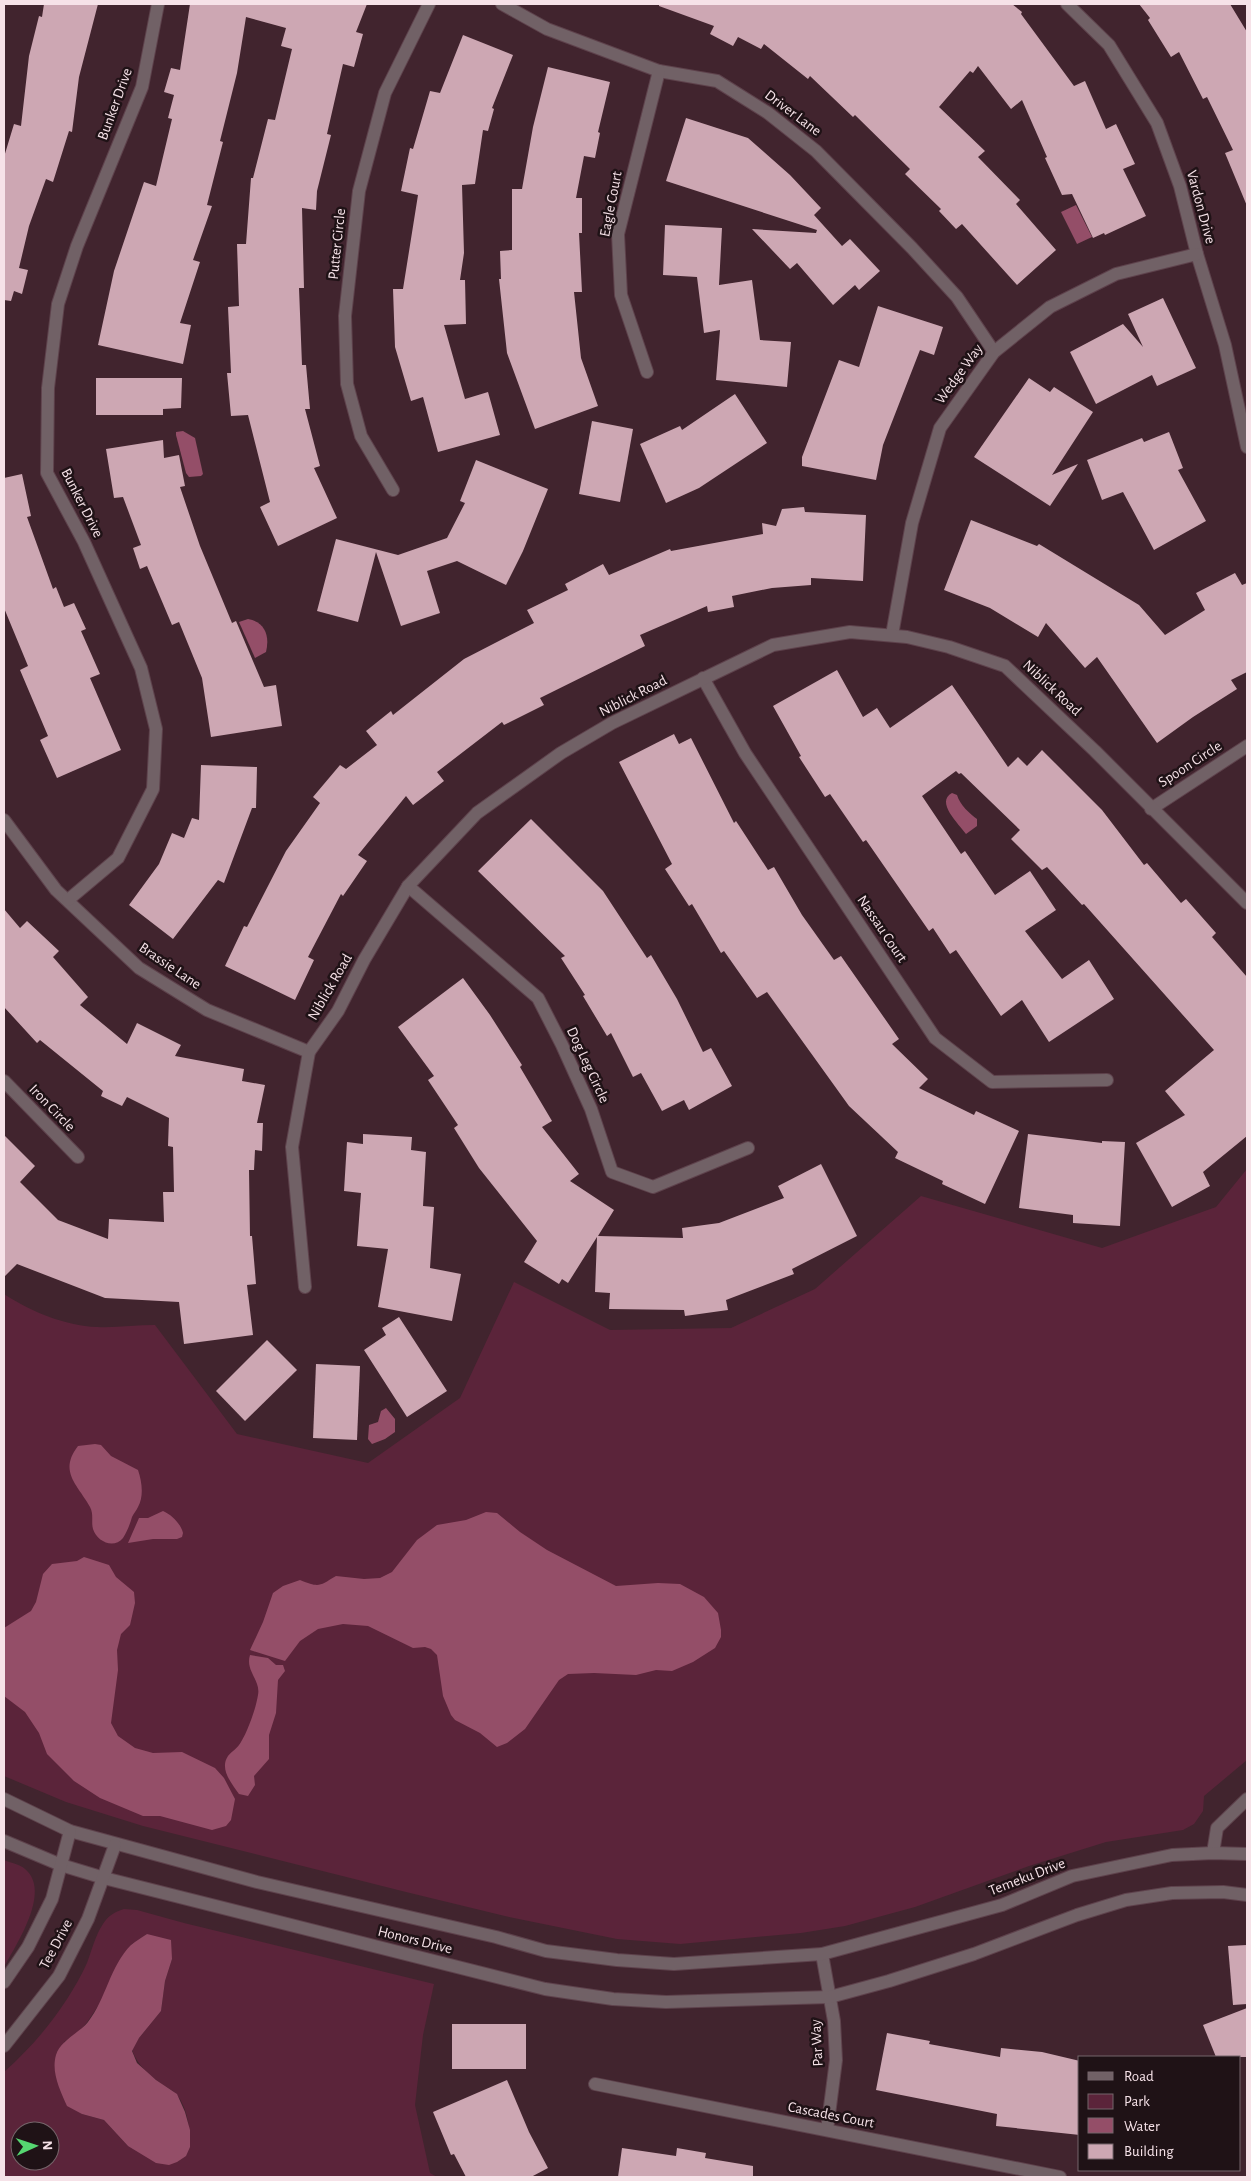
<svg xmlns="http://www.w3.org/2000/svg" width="1251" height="2181" font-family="'Alegreya Sans',sans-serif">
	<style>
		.green { fill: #5b243a; fill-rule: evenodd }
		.water { fill: #944e68 }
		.building { fill: #cda7b3 }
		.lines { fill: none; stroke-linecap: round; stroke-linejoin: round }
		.service-casing { stroke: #5e424c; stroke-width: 14 }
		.minor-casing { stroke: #5e424c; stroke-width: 14 }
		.tertiary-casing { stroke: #5e424c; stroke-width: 14 }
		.service { stroke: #716166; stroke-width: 12 }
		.minor { stroke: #716166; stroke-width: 12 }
		.tertiary { stroke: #716166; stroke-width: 12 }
		.labels { text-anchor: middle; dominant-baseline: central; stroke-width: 5; stroke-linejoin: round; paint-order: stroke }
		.street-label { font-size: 15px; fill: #f6e2e8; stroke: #1f1216 }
	</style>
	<rect width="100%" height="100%" fill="#41242e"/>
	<g class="green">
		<path d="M1247,1169v591l-43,36 -1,15 -9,13 -11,6 -77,12 -77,24 -114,41 -70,19 -44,7 -121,11 -63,-5 -108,-22 -103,-25 -263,-66 -77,-24 -62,-26v-482c26,17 61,32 93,33 19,1 39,-2 58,-2l82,109 131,29 92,-65 54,-116 96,48 121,-2 84,-39 106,-93 181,52 114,-41z"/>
		<path d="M4,1860c6,3 16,4 21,9 27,22 -9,76 -21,98z"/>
		<path d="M124,1909l13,1 47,13 250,61 -11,51 -8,70 15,68 7,4h-433v-105c34,-30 64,-68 83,-109 5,-13 8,-27 16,-39 5,-8 11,-12 21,-15zM147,1934l25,25 -7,22 -4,30 -22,27 -7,12c6,16 17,25 31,35 4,3 10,5 13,9 12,13 14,36 14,53l-62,-1 -24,-26 -22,-6 -18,-72 16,-11 8,-10 12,-18 32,-59zM20,2131h30v30h-30z"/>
	</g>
	<g class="water">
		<polygon points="1076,205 1092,237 1077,244 1061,212"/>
		<polygon points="183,431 195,438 203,474 201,476 189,477 186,473 176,435 176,432"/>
		<path d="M248,619c17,3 22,17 18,33l-11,6 -16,-36z"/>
		<path d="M952,793l5,2c3,10 13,19 20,24v7l-11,8c-7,-10 -31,-32 -14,-41z"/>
		<polygon points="386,1408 395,1419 395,1432 385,1439 372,1444 368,1439 369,1425 378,1422 381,1411"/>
		<path d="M95,1444l6,1 10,11 27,14c4,12 6,26 0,37 -2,4 -4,6 -6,10 -2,7 -5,15 -9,21 -9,11 -26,4 -30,-9 -2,-7 1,-15 -3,-22 -12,-22 -32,-35 -12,-61z"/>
		<path d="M163,1511c9,4 18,13 20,22l-1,4 -5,2h-24l-25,4 11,-25h9z"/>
		<path d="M486,1512l11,1 23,19 27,18 69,36 42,-3 22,1 24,13 14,16 3,17v7l-6,11 -22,14 -21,9 -16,-1 -20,5 -42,-2 -26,1 -9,6 -34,49 -18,14 -10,4 -17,-14 -25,-13 -4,-5 -8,-19 -6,-41 -6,-6 -6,-2 -12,1 -45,-22 -25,-2 -25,5 -18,12 -15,20 -35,-11 13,-28 10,-29 10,-7 17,-6c20,8 19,6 36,-4l28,3 16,-1 12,-6 25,-32 20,-15 29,-5z"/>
		<polygon points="84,1557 109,1565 116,1577 134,1592 135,1603 130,1625 121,1634 117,1650 118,1670 111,1723 118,1736 135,1748 153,1753 182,1752 215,1768 224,1778 235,1799 231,1820 226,1826 212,1830 160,1816 143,1816 100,1798 74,1781 47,1754 39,1733 25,1712 4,1696 4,1628 31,1611 36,1602 43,1574 52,1564 77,1561"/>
		<path d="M250,1655l18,3 8,7h7l2,6 -7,9 -2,33 -7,22v24l-15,17 1,9 -7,11 -9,-2c-7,-10 -20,-25 -11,-38 4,-5 10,-8 13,-14 7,-11 15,-34 17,-47 3,-15 -13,-24 -8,-40z"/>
		<path d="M147,1934l24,6 1,19 -7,22 -4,30 -22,27 -7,13 5,12 19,17 21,14 8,18 5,18v17l-4,9 -9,6 -8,3 -13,-2 -28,-17 -24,-26 -22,-6 -15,-8c-7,-16 -16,-34 -11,-51 4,-14 23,-22 32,-33 18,-23 22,-56 43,-77 5,-4 11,-8 16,-11z"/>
	</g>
	<g class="building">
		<polygon points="44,4 98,4 79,77 72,132 69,131 53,182 46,179 29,226 19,268 28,270 22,294 14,291 11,301 4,300 4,157 14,124 21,126 29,56 39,16 42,17"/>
		<polygon points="190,4 367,4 356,32 363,34 354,67 343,64 327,134 331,135 317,191 316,210 302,208 304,288 299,288 302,365 306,365 310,409 305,409 320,466 314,468 337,518 278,546 260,507 270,502 248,415 231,416 227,373 231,373 228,307 239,306 237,244 246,244 251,178 253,178 268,119 275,120 292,49 281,46 286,28 246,17 237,73 220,141 223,142 207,205 212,206 193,260 200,262 180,323 191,325 183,364 98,345 114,271 144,182 156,186 172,119 168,118 174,95 164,92 171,68 180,70"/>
		<polygon points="659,4 1012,4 1022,12 1021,14 1074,86 1085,81 1106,129 1116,124 1135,164 1123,169 1146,216 1105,235 1104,233 1093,238 1072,194 1062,195 1045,158 1047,157 1022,100 1011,109 978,66 973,73 970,71 939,107 985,151 978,157 1020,200 1016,204 1056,250 1017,285 962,224 956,229 939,211 941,209 905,174 910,169 855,115 853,117 810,76 808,79 764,44 761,49 738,37 733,46 710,34 714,26 659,6"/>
		<polygon points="1139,4 1230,4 1247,32 1247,206 1225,153 1233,150 1207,97 1203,99 1179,52 1171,57 1148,20 1150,18"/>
		<polygon points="463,35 513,55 492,108 494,109 488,131 483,130 475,184 462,185 464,253 460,280 465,280 466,324 444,325 465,399 488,392 500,435 438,452 423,397 411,401 395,347 393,289 403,289 418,195 401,191 410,148 413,149 430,91 440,93"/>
		<polygon points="548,67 610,82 598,132 600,133 595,158 584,156 576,198 582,198 582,233 579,233 582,292 574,292 581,358 598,406 535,429 507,353 499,279 501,279 500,251 512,250 512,189 522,189 533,127"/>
		<polygon points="686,118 748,138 790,175 821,208 814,215 842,246 850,239 880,271 859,290 855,285 833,305 797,263 790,269 752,229 816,233 817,230 666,181"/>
		<polygon points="665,225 722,228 719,285 752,280 760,340 791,342 787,387 716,380 720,330 704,333 697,277 663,275"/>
		<polygon points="1163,298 1196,368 1157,386 1152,375 1096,404 1070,352 1123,324 1143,347 1128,314"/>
		<polygon points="878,306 943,327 934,355 920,350 883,445 876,480 802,466 802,457 839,360 859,367"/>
		<polygon points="96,378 182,378 181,408 163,409 163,415 96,415"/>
		<polygon points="1029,378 1050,392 1054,387 1093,412 1052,475 1078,464 1050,506 974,457"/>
		<polygon points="735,394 767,443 699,488 666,503 640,444 680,426 682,430"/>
		<polygon points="592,421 633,429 620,502 579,494"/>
		<polygon points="1169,432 1183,468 1178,470 1206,521 1154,550 1123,492 1102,500 1087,460 1142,438 1144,442"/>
		<polygon points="163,440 164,458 179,455 185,486 180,487 200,546 232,623 236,621 264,687 276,685 282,726 211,737 202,678 179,622 172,625 147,566 140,569 133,548 141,545 123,497 114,498 106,449"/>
		<polygon points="476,460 548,489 523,551 506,585 457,561 427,571 440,613 401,626 376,552 358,622 317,611 336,539 398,555 447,538 465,503 460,501"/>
		<polygon points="22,474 31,516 27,517 53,589 56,587 64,607 74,603 86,629 81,631 100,674 90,678 121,750 57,778 40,740 48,736 20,670 28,666 4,608 4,478"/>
		<polygon points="804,507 805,512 866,515 863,581 811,578 811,585 772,588 732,596 734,607 708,612 707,606 640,635 645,646 540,698 544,705 504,725 502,722 437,772 444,781 413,805 406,796 358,855 367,861 343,896 341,894 308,957 314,960 295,1000 225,966 244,926 247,927 286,851 320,803 313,797 340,765 346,769 377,745 366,731 391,711 393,715 464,659 534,623 527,610 568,590 565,584 603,564 609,575 670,549 671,551 763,534 762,523 776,526 782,509"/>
		<polygon points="971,520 1037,546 1039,544 1139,605 1165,635 1205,610 1196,593 1235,573 1242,585 1247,583 1247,672 1231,680 1237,689 1193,717 1157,743 1097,657 1085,668 1046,623 1038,637 990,608 944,590"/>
		<polygon points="837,670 863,717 877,708 890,728 952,685 1008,767 1018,757 1027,766 1042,750 1102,810 1144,865 1147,863 1181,903 1186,899 1216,933 1212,937 1247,977 1247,1136 1203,1172 1210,1186 1172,1207 1136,1143 1185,1115 1165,1091 1214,1050 1084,904 1082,905 1047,867 1042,870 1011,839 1020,830 961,773 959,774 956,771 922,796 961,854 965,851 995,895 1030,871 1056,910 1025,931 1062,979 1089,960 1114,999 1049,1042 1022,1000 1001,1016 956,950 950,954 933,928 929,931 866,840 863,842 830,794 825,797 799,757 801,756 773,706"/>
		<polygon points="674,734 679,744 691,738 734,823 736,821 768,870 774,867 802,915 834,960 841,956 899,1039 892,1044 928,1079 919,1088 974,1115 976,1111 1019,1131 985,1204 942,1184 943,1181 895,1158 898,1152 849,1106 767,992 757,998 724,951 721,953 692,904 689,906 665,869 672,864 619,762"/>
		<polygon points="201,765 257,767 256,808 252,808 224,883 218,880 173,939 129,905 159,864 172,833 184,838 192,818 199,820"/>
		<polygon points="531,819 603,891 647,958 651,955 677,999 703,1052 711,1048 732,1086 689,1110 684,1100 662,1111 641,1073 633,1077 611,1033 607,1036 583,996 585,995 561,958 565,956 478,871"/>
		<polygon points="4,909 20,928 27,921 59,951 53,957 88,997 80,1005 127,1044 137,1023 181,1045 175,1056 244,1069 242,1081 265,1085 257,1123 263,1123 262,1151 255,1150 254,1170 249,1170 250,1236 252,1236 256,1284 247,1285 253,1335 184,1344 179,1302 105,1298 17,1264 4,1277 4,1135 35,1166 20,1182 58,1220 108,1239 109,1219 164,1222 163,1192 174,1192 173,1147 168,1146 169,1118 127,1097 122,1106 101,1096 103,1091 40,1040 37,1043 4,1007"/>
		<polygon points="463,978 490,1015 522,1065 520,1067 552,1121 542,1127 579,1174 570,1181 614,1210 598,1236 683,1238 682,1228 719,1223 784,1198 778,1186 821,1164 857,1236 792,1269 794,1274 726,1300 728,1310 685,1316 684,1310 609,1309 610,1293 595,1292 597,1237 568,1283 562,1279 559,1284 524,1262 537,1241 479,1168 454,1128 458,1125 428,1080 434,1076 398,1027"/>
		<polygon points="363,1134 412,1137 411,1150 426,1152 423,1206 434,1207 430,1268 461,1274 452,1321 378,1307 388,1249 357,1246 361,1193 344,1191 347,1142 363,1144"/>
		<polygon points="1028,1134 1102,1143 1102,1141 1125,1142 1120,1226 1073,1223 1073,1215 1019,1208"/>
		<polygon points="399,1317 447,1391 407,1417 364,1350 386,1335 382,1328"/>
		<polygon points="267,1340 297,1370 245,1421 216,1391"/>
		<polygon points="316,1364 360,1366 357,1440 313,1438"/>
		<polygon points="1247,1945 1247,2004 1233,2005 1228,1946"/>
		<polygon points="1247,2008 1247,2057 1216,2057 1203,2025"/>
		<rect x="452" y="2024" width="74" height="45"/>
		<polygon points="887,2033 930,2041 929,2044 1000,2057 1001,2048 1042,2052 1080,2061 1080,2135 996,2126 997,2114 876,2090"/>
		<polygon points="507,2080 529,2132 548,2168 531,2177 466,2177 454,2154 451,2155 433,2112"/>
		<polygon points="622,2148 676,2156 677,2148 706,2153 705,2158 753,2166 753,2177 618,2177"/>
	</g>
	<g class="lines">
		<defs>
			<polyline id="service" points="1213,1853 1217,1828 1247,1799"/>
			<g id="minor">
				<polyline points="502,4 547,29 659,71 717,81 768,113 816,151 912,248 957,297 994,352"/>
				<polyline points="1067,4 1109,45 1157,123 1180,186 1197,254 1225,345 1247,447"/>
				<polyline points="647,372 621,295 618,234 659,71"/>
				<polyline points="393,490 361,436 347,384 345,316 359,191 385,93 429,4"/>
				<polyline points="892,635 912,523 940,428 994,352 1050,307 1116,274 1197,254"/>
				<polyline points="703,678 745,753 935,1038 992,1082 1107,1080"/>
				<polyline points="1151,809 1247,746"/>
				<polyline points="4,820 56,890 139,968 207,1010 309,1052"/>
				<polyline points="408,886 538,998 562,1045 591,1109 612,1172 653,1187 748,1148"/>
				<polyline points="68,900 118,858 153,789 156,729 141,668 84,542 47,473 48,388 58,304 77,246 142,87 158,4"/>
				<polyline points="4,1081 78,1157"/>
				<polyline points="305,1287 292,1147 309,1052 338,1011 364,960 408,886 477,813 561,753 612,723 773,645 850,632 907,637 949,647 1005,666 1095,751 1247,903"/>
				<polyline points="822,1954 834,2021 836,2060 827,2130"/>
				<polyline points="595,2084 1060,2177"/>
			</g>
			<g id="tertiary">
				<polyline points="4,1799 70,1831 257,1882 496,1937 546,1951 617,1960 674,1964 822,1954 1002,1905 1072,1876 1172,1855 1213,1853 1247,1854"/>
				<polyline points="4,1841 61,1865 104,1878 545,1989 613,1999 666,2002 830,1997 889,1981 974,1954 1077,1915 1126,1900 1172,1893 1223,1892 1247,1895"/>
				<polyline points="4,1982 28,1947 52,1899 70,1831"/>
				<polyline points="4,2046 59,1976 88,1919 115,1845"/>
			</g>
		</defs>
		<use href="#service" class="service-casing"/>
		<use href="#minor" class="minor-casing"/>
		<use href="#tertiary" class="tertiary-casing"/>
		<use href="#service" class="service"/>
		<use href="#minor" class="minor"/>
		<use href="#tertiary" class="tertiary"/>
	</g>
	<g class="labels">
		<g class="street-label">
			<text transform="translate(115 104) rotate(-70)">Bunker Drive</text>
			<text transform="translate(793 113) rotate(37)">Driver Lane</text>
			<text transform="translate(611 204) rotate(-79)">Eagle Court</text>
			<text transform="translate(1201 207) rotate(75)">Vardon Drive</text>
			<text transform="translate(337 244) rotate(-84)">Putter Circle</text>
			<text transform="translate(959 374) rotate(-54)">Wedge Way</text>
			<text transform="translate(82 503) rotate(63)">Bunker Drive</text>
			<text transform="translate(1052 688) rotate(43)">Niblick Road</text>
			<text transform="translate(633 696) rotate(-27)">Niblick Road</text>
			<text transform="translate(1190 764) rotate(-33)">Spoon Circle</text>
			<text transform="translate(882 929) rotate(56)">Nassau Court</text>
			<text transform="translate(170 966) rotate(34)">Brassie Lane</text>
			<text transform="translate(330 987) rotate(-60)">Niblick Road</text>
			<text transform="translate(588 1065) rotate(65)">Dog Leg Circle</text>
			<text transform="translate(52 1108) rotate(46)">Iron Circle</text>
			<text transform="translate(1027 1877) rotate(-21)">Temeku Drive</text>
			<text transform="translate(415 1940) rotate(14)">Honors Drive</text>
			<text transform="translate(56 1944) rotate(-62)">Tee Drive</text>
			<text transform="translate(817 2043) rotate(-93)">Par Way</text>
			<text transform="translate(831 2115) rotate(11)">Cascades Court</text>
		</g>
	</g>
	<rect width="1251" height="2181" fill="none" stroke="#f6e2e8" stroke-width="10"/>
	<rect x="1078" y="2056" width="162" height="115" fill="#1f1216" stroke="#75656a"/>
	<rect x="1088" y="2072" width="25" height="8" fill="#716166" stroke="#75656a"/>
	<text x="1124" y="2081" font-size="15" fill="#f6e2e8">Road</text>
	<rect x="1088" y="2094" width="25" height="15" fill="#5b243a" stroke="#75656a"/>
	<text x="1124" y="2106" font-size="15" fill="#f6e2e8">Park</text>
	<rect x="1088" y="2118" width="25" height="15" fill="#944e68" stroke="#75656a"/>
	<text x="1124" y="2131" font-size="15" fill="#f6e2e8">Water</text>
	<rect x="1088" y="2144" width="25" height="15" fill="#cda7b3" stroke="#75656a"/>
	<text x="1124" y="2156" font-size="15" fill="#f6e2e8">Building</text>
	<g transform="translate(35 2146) rotate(87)"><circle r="24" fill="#1f1216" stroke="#75656a"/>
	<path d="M0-4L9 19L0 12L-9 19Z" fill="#56d671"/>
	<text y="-8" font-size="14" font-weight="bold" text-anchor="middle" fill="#f6e2e8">N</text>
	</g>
</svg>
